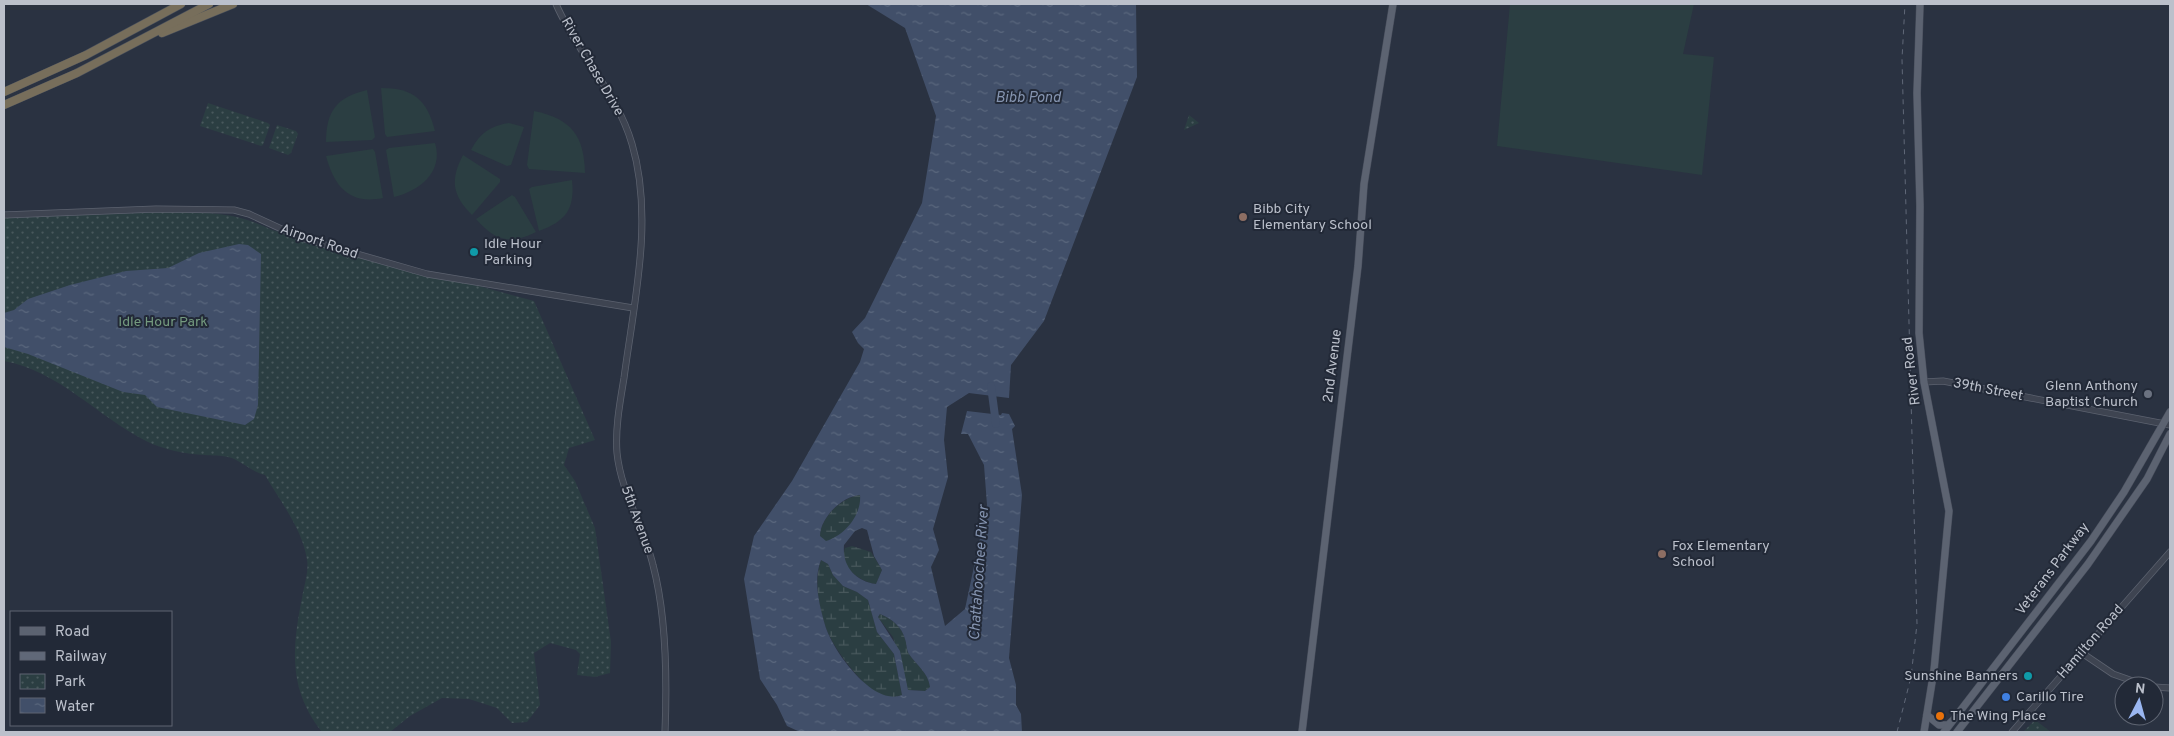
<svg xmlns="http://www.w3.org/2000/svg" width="2174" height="736" font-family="Overpass,sans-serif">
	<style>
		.green { fill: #2b3e42 }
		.wetland { fill: url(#wetland-marsh) }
		.park { fill: url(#park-dots) }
		.water { fill: url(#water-ripples); fill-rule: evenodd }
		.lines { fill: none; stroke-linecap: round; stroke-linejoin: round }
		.river { stroke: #414f69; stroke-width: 8 }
		.minor-casing { stroke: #5c626f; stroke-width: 7 }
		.major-casing { stroke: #474d5b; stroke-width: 8 }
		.highway-casing { stroke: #484f5c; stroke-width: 9 }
		.minor { stroke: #3e4451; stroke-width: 5.5 }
		.major { stroke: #5c6371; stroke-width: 7 }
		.highway { stroke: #776e5b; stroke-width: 8 }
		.rail { stroke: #606878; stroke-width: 1; stroke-dasharray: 5 5; stroke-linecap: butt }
		.education-dot { fill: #8d6e63; stroke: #222937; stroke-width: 2 }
		.culture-dot { fill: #0f9aa8; stroke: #222937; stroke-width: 2 }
		.worship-dot { fill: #6b7280; stroke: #222937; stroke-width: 2 }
		.shop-dot { fill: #3f7fe0; stroke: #222937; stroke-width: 2 }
		.food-dot { fill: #e8710a; stroke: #222937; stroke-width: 2 }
		.labels { text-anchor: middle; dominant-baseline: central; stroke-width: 4; stroke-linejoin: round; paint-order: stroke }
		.street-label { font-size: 14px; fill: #bbc0cb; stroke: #222937 }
		.poi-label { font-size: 14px; fill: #bbc0cb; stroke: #222937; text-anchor: start }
		.park-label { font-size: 14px; fill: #749a7f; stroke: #222937 }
		.water-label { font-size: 15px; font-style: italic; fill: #8594b0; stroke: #222937 }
	</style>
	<defs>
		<pattern id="wetland-marsh" width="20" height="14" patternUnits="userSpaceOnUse" patternTransform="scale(1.25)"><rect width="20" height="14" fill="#2b3e42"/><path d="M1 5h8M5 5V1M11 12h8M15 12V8" fill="none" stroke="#48585c"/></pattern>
		<pattern id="park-dots" width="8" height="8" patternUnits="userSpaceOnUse" patternTransform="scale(1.25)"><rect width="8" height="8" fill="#2b3e42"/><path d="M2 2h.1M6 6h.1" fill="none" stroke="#48585c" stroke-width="1.8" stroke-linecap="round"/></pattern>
		<pattern id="water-ripples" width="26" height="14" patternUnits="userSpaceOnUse" patternTransform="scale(1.25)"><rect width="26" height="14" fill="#414f69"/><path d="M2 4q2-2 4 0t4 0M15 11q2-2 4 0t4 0" fill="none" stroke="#5a677d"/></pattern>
	</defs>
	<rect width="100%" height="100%" fill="#2a3241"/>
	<g class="green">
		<polygon points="1510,4 1694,4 1683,54 1714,57 1702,175 1497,146"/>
		<path d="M381,88c33,0 46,12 54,43l-48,6 -2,-3z"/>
		<path d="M367,90l8,47 -3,3 -46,2c0,-31 11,-45 41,-52z"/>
		<path d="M534,111c38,8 50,25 51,62l-56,-4 -2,-4z"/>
		<path d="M509,123l15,4 -13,38 -4,1 -36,-16c9,-17 19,-24 38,-27z"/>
		<path d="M435,143c9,29 -16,48 -41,54l-8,-47 3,-2z"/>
		<path d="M373,149l2,3 8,46c-34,7 -49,-12 -57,-42z"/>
		<path d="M463,155l37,24v3l-28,33c-20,-20 -22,-35 -9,-60z"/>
		<path d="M572,180c3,29 -6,41 -33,51l-10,-42 3,-2z"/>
		<path d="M512,195l3,2 21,35c-26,13 -41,9 -60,-13z"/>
	</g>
	<g class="wetland">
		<path d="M860,495c2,21 -15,40 -34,47l-6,-6c0,-18 22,-39 40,-41z"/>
		<path d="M852,546l19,6 11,18 -6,14c-16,-2 -37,-17 -31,-36z"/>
		<path d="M821,560l7,4 5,11 10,11 14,6 11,8 9,32 17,22 8,41c-6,2 -12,3 -19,1 -18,-5 -53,-52 -58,-71 -7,-21 -11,-44 -4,-65z"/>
		<path d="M880,614c11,4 22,13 25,25 2,5 1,10 4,15 8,12 19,18 21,33l-5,4 -17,-1 -15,-53 -15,-20z"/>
	</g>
	<g class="park">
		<polygon points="208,103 268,123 270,125 263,145 261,146 200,126"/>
		<polygon points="1189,115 1199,123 1184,130"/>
		<polygon points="277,125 296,131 298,134 291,153 288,155 269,148"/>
		<path d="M166,212c42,1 68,-1 106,18l262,71 61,139 -26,8 -5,17 11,16 20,47 16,114 -1,31 -15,4 -18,-2 3,-21 -4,-4 -26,-7 -16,10 6,52 -13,17 -15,1 -15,-15 -28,-9 -27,-1 -32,18 -20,16h-68c-34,-43 -30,-84 -20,-134 2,-12 7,-27 5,-38 -4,-30 -27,-59 -42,-85 -14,-3 -24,-15 -37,-18 -8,-2 -16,-1 -23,-2 -20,-1 -41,-5 -59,-14 -49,-25 -87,-70 -142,-80v-143z"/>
		<polygon points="2035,720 2051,732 2023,732"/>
	</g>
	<g class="water">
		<path d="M866,4h270l1,73 -93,244 -33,44 -2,33 -40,-5 -22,14 -3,33 4,37 -15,52 6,21 -8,17 14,59 20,-17 22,-104 -3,-40 -16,-31h-7l6,-23 34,4 1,-2 7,1 6,12 -3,3 10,66 -13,163 7,27v20l5,9 1,18h-222l-13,-6 -10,-21 -17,-26 -16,-100 10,-43 38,-55 68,-119 4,-13 -6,-6 -6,-11 13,-14 57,-115 14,-87 -31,-88zM860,495c2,20 -16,41 -34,46l-6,-5c0,-18 22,-40 40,-41zM862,528l5,2 7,26 8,14 -6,14c-21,-3 -34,-18 -32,-39l11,-14zM821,560l7,4 5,11 10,11 14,6 11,8 9,32 17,22 8,41c-29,12 -70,-45 -77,-70 -6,-21 -12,-45 -4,-65zM880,614c11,4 22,13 25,25 2,5 1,10 4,15 8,12 19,18 21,33l-5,4 -17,-1 -8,-39 -22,-34z"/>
		<polygon points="239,244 248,245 261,254 258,405 254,419 245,425 157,407 145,395 123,392 28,354 4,347 4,313 14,310 28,299 70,285 126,271 168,268 199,253"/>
	</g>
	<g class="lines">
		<polyline class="river" points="991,386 996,424"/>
		<defs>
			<g id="minor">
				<path d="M556,4c21,49 61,88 76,140 22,74 2,158 -8,234 -4,24 -9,51 -7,75 4,40 27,74 36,112 13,49 14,117 12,167"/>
				<polyline points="4,215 156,209 234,210 249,214 301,238 427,274 633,308"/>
				<polyline points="1924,382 1943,381 2170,425"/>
				<polyline points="2082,653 2113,674 2147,686"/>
				<polyline points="2154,687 2170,688"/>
				<polyline points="2012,732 2170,552"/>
			</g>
			<g id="major">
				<polyline points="1920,4 1917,93 1920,206 1919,333 1924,382 1949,511 1934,670 1924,732"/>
				<polyline points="1927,715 1939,725 1948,725 1951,722"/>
				<polyline points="1302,732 1358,266 1364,184 1393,4"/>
				<polyline points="1944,732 2091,541 2124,492 2170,412"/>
				<polyline points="1957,732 2088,564 2147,479 2170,434"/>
			</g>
			<g id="highway">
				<polyline points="162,33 233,4"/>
				<polyline points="4,92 86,55 181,4"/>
				<polyline points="4,105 77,73 209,4"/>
			</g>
		</defs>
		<use href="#minor" class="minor-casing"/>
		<use href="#major" class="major-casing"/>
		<use href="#highway" class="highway-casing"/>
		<use href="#minor" class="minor"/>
		<use href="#major" class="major"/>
		<use href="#highway" class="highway"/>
		<polyline class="rail" points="1897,732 1911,677 1917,624 1902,59 1905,4"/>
	</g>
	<g class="education-dot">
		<circle cx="1243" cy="217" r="5"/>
		<circle cx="1662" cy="554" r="5"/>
	</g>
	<g class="culture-dot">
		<circle cx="474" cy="252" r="5"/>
		<circle cx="2028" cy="676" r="5"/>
	</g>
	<circle class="worship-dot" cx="2148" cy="394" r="5"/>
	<circle class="shop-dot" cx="2006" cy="697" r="5"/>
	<circle class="food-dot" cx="1940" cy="716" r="5"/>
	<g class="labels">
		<g class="street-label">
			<text transform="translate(592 67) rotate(60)">River Chase Drive</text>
			<text transform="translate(319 242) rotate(19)">Airport Road</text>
			<text transform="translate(1333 366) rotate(-83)">2nd Avenue</text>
			<text transform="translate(1912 371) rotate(-97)">River Road</text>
			<text transform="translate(1988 390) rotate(11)">39th Street</text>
			<text transform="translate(637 520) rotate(70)">5th Avenue</text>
			<text transform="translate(2053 569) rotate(-53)">Veterans Parkway</text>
			<text transform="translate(2091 642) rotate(-49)">Hamilton Road</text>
		</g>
		<g class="poi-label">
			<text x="1253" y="209">Bibb City<tspan x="1253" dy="16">Elementary School</tspan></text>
			<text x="484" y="244">Idle Hour<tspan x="484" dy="16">Parking</tspan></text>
			<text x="2138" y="386" text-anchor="end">Glenn Anthony<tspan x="2138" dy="16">Baptist Church</tspan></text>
			<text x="1672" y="546">Fox Elementary<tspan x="1672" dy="16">School</tspan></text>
			<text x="2018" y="676" text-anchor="end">Sunshine Banners</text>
			<text x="2016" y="697">Carillo Tire</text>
			<text x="1950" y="716">The Wing Place</text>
		</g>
		<g class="park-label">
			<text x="163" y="322">Idle Hour Park</text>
		</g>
		<g class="water-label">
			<text x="1028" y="98">Bibb Pond</text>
			<text transform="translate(980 573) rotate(-86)">Chattahoochee River</text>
		</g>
	</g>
	<rect width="2174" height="736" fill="none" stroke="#bbc0cb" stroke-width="10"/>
	<rect x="10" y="611" width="162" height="115" fill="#222937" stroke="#5f6572"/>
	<rect x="20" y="627" width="25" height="8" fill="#5c6371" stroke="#5f6572"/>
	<text x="55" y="636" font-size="15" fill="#bbc0cb">Road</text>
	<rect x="20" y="652" width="25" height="8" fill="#606878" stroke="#5f6572"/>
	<text x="55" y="661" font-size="15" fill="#bbc0cb">Railway</text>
	<rect x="20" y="674" width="25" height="15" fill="url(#park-dots)" stroke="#5f6572"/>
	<text x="55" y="686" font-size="15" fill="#bbc0cb">Park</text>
	<rect x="20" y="698" width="25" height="15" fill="url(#water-ripples)" stroke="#5f6572"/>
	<text x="55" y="711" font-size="15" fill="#bbc0cb">Water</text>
	<g transform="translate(2139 701) rotate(6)"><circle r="24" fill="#222937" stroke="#5f6572"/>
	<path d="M0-4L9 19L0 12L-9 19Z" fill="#9ab6f0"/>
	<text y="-8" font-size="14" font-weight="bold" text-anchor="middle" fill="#bbc0cb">N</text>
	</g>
</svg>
